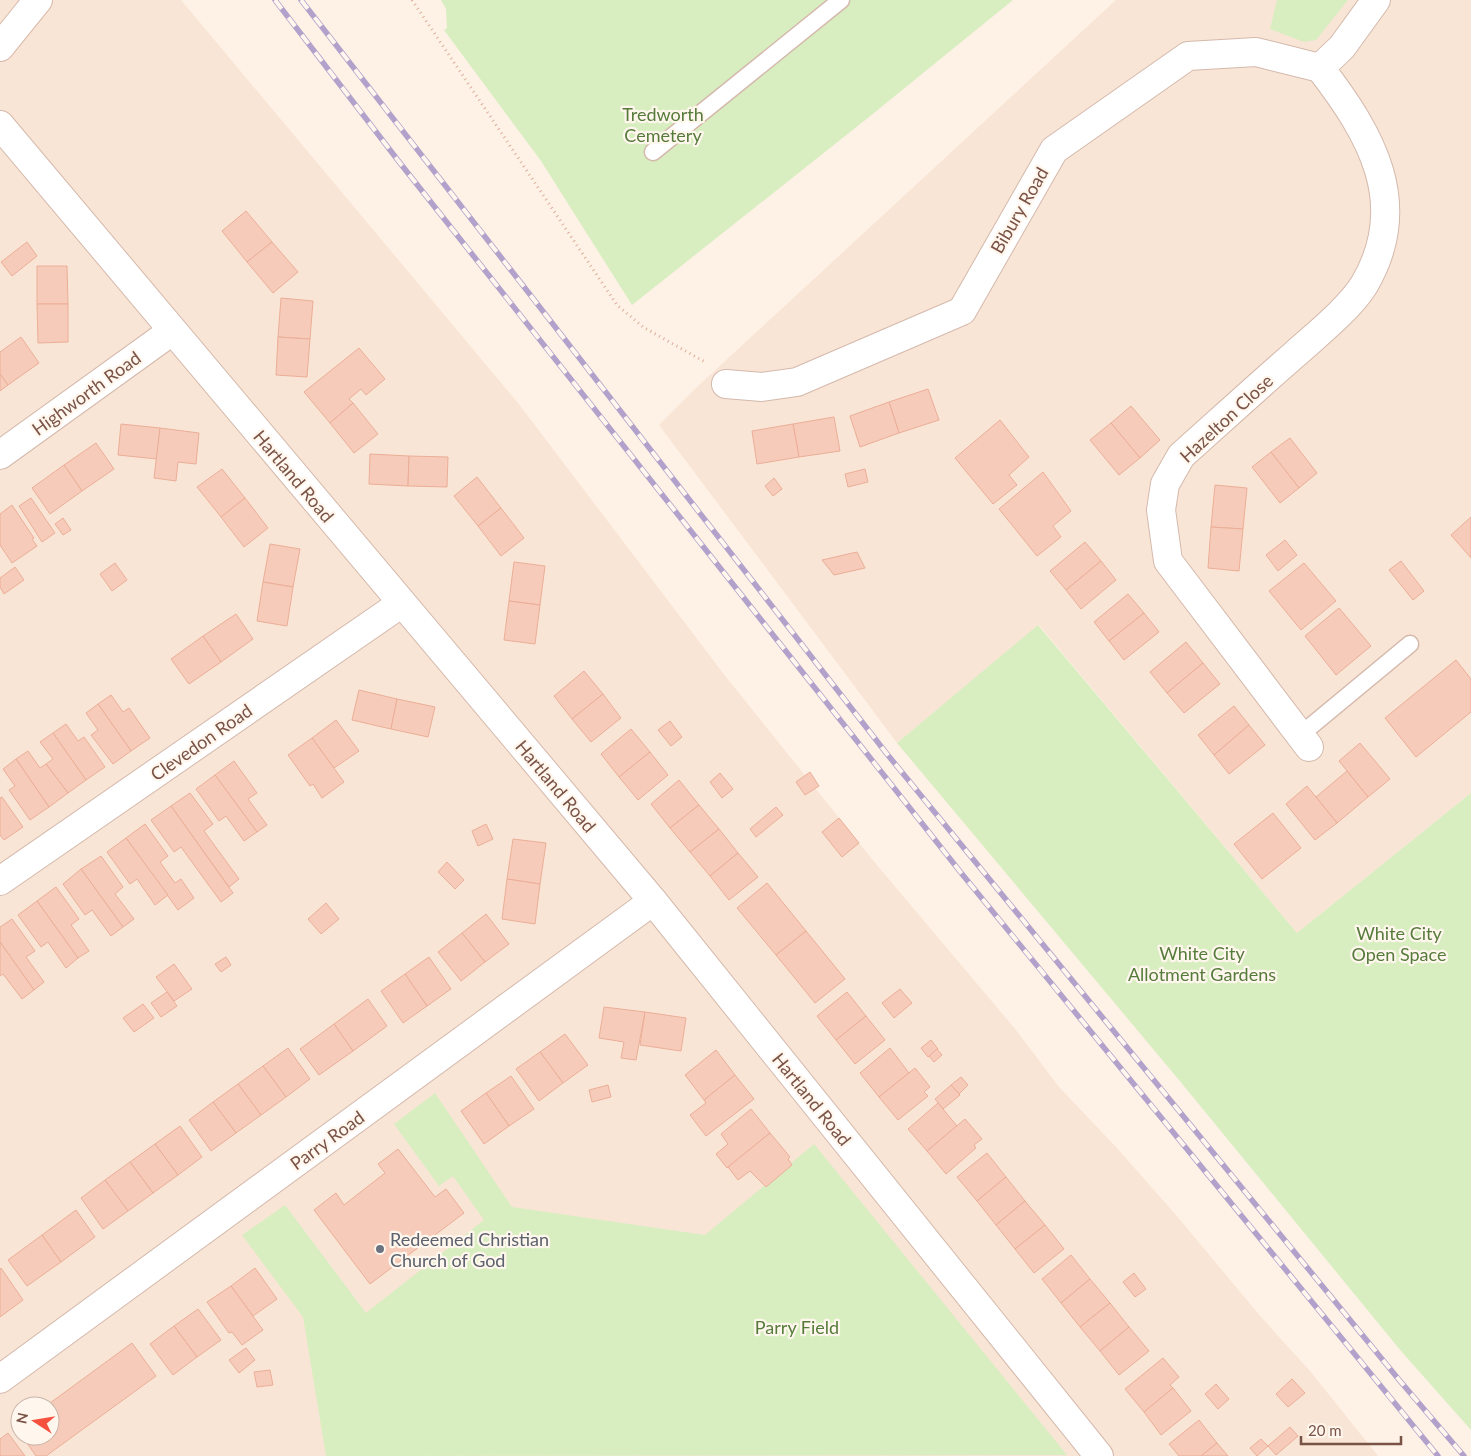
<svg xmlns="http://www.w3.org/2000/svg" width="1471" height="1456" font-family="Lato,sans-serif">
	<style>
		.residential { fill: #f9e5d5; fill-rule: evenodd }
		.green { fill: #d8eec1 }
		.building { fill: #f7cbb9; stroke: #ebae98 }
		.lines { fill: none; stroke-linecap: round; stroke-linejoin: round }
		.lane-casing { stroke: #d4b9ac; stroke-width: 19 }
		.street-casing { stroke: #d4b9ac; stroke-width: 30 }
		.secondary-casing { stroke: #dabaab; stroke-width: 30 }
		.path { stroke: #dcae9c; stroke-width: 3; stroke-dasharray: 1 4; stroke-linecap: butt }
		.lane { stroke: #fff; stroke-width: 16 }
		.street { stroke: #fff; stroke-width: 28 }
		.secondary { stroke: #fff; stroke-width: 28 }
		.rail-casing { stroke: #b2a1ca; stroke-width: 5.5 }
		.rail { stroke: #fff6ed; stroke-width: 4; stroke-dasharray: 11; stroke-linecap: butt }
		.worship-dot { fill: #6b7280; stroke: #fff6ed; stroke-width: 2 }
		.labels { text-anchor: middle; dominant-baseline: central; stroke-width: 4.5; stroke-linejoin: round; paint-order: stroke }
		.park-label { font-size: 18px; fill: #557b3b; stroke: #fff6ed }
		.street-label { font-size: 18px; fill: #7a5347; stroke: #fff6ed }
		.worship-label { font-size: 18px; fill: #5b616d; stroke: #fff6ed; text-anchor: start }
	</style>
	<rect width="100%" height="100%" fill="#fef1e5"/>
	<g class="residential">
		<path d="M0,0h181l337,403 208,274 150,187 140,166 43,57 57,60 60,68 85,102 49,54 68,85h-1378zM20,1406h30v30h-30z"/>
		<polygon points="1116,0 1471,0 1471,793 1297,933 1039,625 897,743 659,425 697,387"/>
	</g>
	<g class="green">
		<polygon points="441,0 1013,0 869,117 632,305 541,161 444,30 447,28 446,9"/>
		<polygon points="1277,0 1348,0 1316,40 1304,42 1270,29"/>
		<polygon points="1038,625 1297,933 1471,793 1471,1430 1401,1351 1179,1080 897,743"/>
		<polygon points="435,1093 512,1207 705,1235 814,1144 1067,1455 326,1456 303,1317 242,1235 285,1205 366,1313 484,1220 453,1176 439,1186 394,1124"/>
	</g>
	<g class="building">
		<polygon points="246,211 272,242 247,262 222,231"/>
		<polygon points="27,242 37,256 12,276 1,262"/>
		<polygon points="272,242 298,272 273,293 247,262"/>
		<polygon points="37,266 67,266 68,304 37,304"/>
		<polygon points="281,298 313,301 310,339 278,337"/>
		<polygon points="37,304 68,304 68,342 38,343"/>
		<polygon points="21,337 39,363 8,385 0,374 0,352"/>
		<polygon points="278,337 310,339 307,377 276,375"/>
		<polygon points="359,348 385,379 366,395 361,389 349,399 353,403 330,423 304,392"/>
		<polygon points="0,374 8,385 0,391"/>
		<polygon points="928,389 939,420 899,433 889,402"/>
		<polygon points="889,402 899,433 860,447 850,416"/>
		<polygon points="353,403 378,434 354,453 330,423"/>
		<polygon points="1131,406 1160,440 1140,458 1111,423"/>
		<polygon points="834,417 840,451 799,457 793,424"/>
		<polygon points="1000,420 1029,457 1009,475 1017,485 993,504 955,458"/>
		<polygon points="1111,423 1140,458 1119,475 1090,440"/>
		<polygon points="121,424 160,428 157,459 118,455"/>
		<polygon points="793,424 799,457 757,464 752,431"/>
		<polygon points="160,428 199,433 196,464 178,462 176,481 154,478"/>
		<polygon points="1290,438 1317,473 1299,488 1271,452"/>
		<polygon points="96,443 114,469 82,491 64,465"/>
		<polygon points="1271,452 1299,488 1280,503 1252,467"/>
		<polygon points="370,454 409,456 408,486 369,484"/>
		<polygon points="409,456 448,457 447,487 408,486"/>
		<polygon points="64,465 82,491 50,514 32,488"/>
		<polygon points="222,469 245,498 221,517 197,487"/>
		<polygon points="865,469 868,482 848,487 845,474"/>
		<polygon points="1043,472 1071,511 1053,526 1061,537 1037,556 999,509"/>
		<polygon points="477,477 501,508 478,526 454,496"/>
		<polygon points="774,478 782,489 773,496 765,486"/>
		<polygon points="1215,485 1247,488 1243,529 1211,527"/>
		<polygon points="31,498 55,533 42,542 19,506"/>
		<polygon points="245,498 268,528 244,547 221,517"/>
		<polygon points="12,505 34,538 32,539 37,546 12,563 0,545 0,514"/>
		<polygon points="501,508 524,538 501,556 478,526"/>
		<polygon points="1471,517 1471,558 1451,535"/>
		<polygon points="63,518 71,530 63,535 55,524"/>
		<polygon points="1211,527 1243,529 1239,571 1208,568"/>
		<polygon points="1285,540 1297,555 1278,571 1266,555"/>
		<polygon points="1085,542 1101,561 1066,590 1050,571"/>
		<polygon points="270,544 300,549 293,587 263,582"/>
		<polygon points="857,552 865,568 834,575 822,560"/>
		<polygon points="1101,561 1116,580 1081,609 1066,590"/>
		<polygon points="1401,561 1424,591 1413,600 1389,570"/>
		<polygon points="514,562 545,566 540,605 509,601"/>
		<polygon points="115,563 127,580 112,591 100,574"/>
		<polygon points="1304,563 1336,601 1301,630 1269,591"/>
		<polygon points="15,567 24,580 4,594 0,587 0,578"/>
		<polygon points="263,582 293,587 287,626 257,621"/>
		<polygon points="1128,594 1144,613 1109,641 1094,622"/>
		<polygon points="509,601 540,605 535,644 504,640"/>
		<polygon points="1339,608 1371,646 1336,675 1305,636"/>
		<polygon points="1144,613 1159,632 1124,660 1109,641"/>
		<polygon points="236,614 253,639 221,662 203,636"/>
		<polygon points="203,636 221,662 189,684 171,659"/>
		<polygon points="1186,642 1203,663 1167,693 1150,672"/>
		<polygon points="1456,660 1471,679 1471,712 1416,757 1385,718"/>
		<polygon points="1203,663 1220,684 1184,713 1167,693"/>
		<polygon points="584,671 603,694 572,719 554,696"/>
		<polygon points="359,690 397,699 391,729 352,720"/>
		<polygon points="603,694 621,718 591,742 572,719"/>
		<polygon points="111,695 123,712 129,708 150,738 131,751 98,704"/>
		<polygon points="397,699 435,707 428,737 391,729"/>
		<polygon points="98,704 131,751 113,764 91,735 98,730 86,713"/>
		<polygon points="1234,706 1249,725 1214,755 1198,735"/>
		<polygon points="336,720 359,751 334,768 312,738"/>
		<polygon points="670,721 682,737 671,746 658,730"/>
		<polygon points="66,724 78,741 84,737 105,767 86,780 53,733"/>
		<polygon points="1249,725 1265,745 1229,774 1214,755"/>
		<polygon points="631,729 650,752 619,777 601,754"/>
		<polygon points="53,733 86,780 68,793 46,764 53,759 40,742"/>
		<polygon points="312,738 344,782 322,798 313,784 310,786 288,755"/>
		<polygon points="1360,743 1390,779 1368,797 1339,761"/>
		<polygon points="28,751 40,768 46,764 68,793 49,807 16,759"/>
		<polygon points="650,752 668,775 638,800 619,777"/>
		<polygon points="16,759 49,807 30,820 9,790 15,786 3,769"/>
		<polygon points="234,761 257,793 248,799 267,825 257,832 215,775"/>
		<polygon points="1347,771 1368,797 1337,823 1316,797"/>
		<polygon points="810,772 819,786 805,795 796,782"/>
		<polygon points="720,773 733,789 722,798 710,782"/>
		<polygon points="215,775 257,832 244,841 226,816 219,821 196,789"/>
		<polygon points="679,780 699,805 670,828 651,804"/>
		<polygon points="1307,786 1337,823 1315,840 1286,804"/>
		<polygon points="190,793 213,824 204,831 239,879 229,887 171,806"/>
		<polygon points="2,797 23,827 4,840 0,835 0,798"/>
		<polygon points="699,805 719,829 690,852 670,828"/>
		<polygon points="171,806 233,893 221,902 181,847 174,852 151,820"/>
		<polygon points="776,807 783,815 756,837 750,829"/>
		<polygon points="1273,813 1301,848 1262,879 1234,844"/>
		<polygon points="839,818 859,843 842,857 822,832"/>
		<polygon points="145,824 168,856 160,862 175,883 181,879 194,898 178,910 126,838"/>
		<polygon points="486,824 493,839 478,846 472,831"/>
		<polygon points="719,829 738,853 710,876 690,852"/>
		<polygon points="126,838 168,895 155,905 137,879 130,884 107,852"/>
		<polygon points="513,839 546,843 540,884 507,879"/>
		<polygon points="738,853 758,877 729,900 710,876"/>
		<polygon points="101,856 123,887 115,894 134,919 123,927 81,869"/>
		<polygon points="447,862 464,880 455,889 438,872"/>
		<polygon points="81,869 123,927 111,936 92,910 85,915 63,884"/>
		<polygon points="507,879 540,884 535,924 502,919"/>
		<polygon points="767,883 806,931 776,955 737,908"/>
		<polygon points="56,887 79,919 71,925 89,951 78,958 37,901"/>
		<polygon points="37,901 78,958 66,968 48,942 41,947 18,915"/>
		<polygon points="326,903 339,919 321,934 308,919"/>
		<polygon points="486,914 509,944 485,962 462,933"/>
		<polygon points="12,919 35,951 26,957 44,982 34,990 0,942 0,927"/>
		<polygon points="806,931 845,979 815,1003 776,955"/>
		<polygon points="462,933 485,962 461,981 438,952"/>
		<polygon points="0,942 34,990 22,999 3,974 0,976"/>
		<polygon points="226,957 231,965 221,972 215,964"/>
		<polygon points="429,957 451,989 427,1006 405,974"/>
		<polygon points="174,964 192,989 174,1001 156,977"/>
		<polygon points="405,974 427,1006 403,1023 381,991"/>
		<polygon points="900,989 912,1003 894,1018 882,1003"/>
		<polygon points="167,992 177,1006 161,1017 151,1003"/>
		<polygon points="847,992 866,1016 836,1040 817,1016"/>
		<polygon points="368,999 387,1026 353,1051 334,1024"/>
		<polygon points="143,1004 154,1018 134,1032 123,1018"/>
		<polygon points="604,1007 645,1012 636,1060 621,1058 624,1042 599,1038"/>
		<polygon points="645,1012 686,1018 681,1051 640,1045"/>
		<polygon points="866,1016 885,1040 855,1064 836,1040"/>
		<polygon points="334,1024 353,1051 319,1075 300,1049"/>
		<polygon points="565,1034 588,1065 563,1083 540,1052"/>
		<polygon points="931,1040 938,1049 928,1057 921,1048"/>
		<polygon points="288,1048 310,1079 286,1097 263,1066"/>
		<polygon points="890,1048 909,1073 879,1097 860,1073"/>
		<polygon points="937,1049 942,1055 934,1062 929,1056"/>
		<polygon points="716,1050 735,1075 704,1100 685,1075"/>
		<polygon points="540,1052 563,1083 539,1101 516,1069"/>
		<polygon points="263,1066 286,1097 261,1115 238,1084"/>
		<polygon points="915,1068 930,1087 924,1092 928,1096 898,1120 879,1097"/>
		<polygon points="735,1075 754,1099 706,1136 690,1115 706,1103 704,1100"/>
		<polygon points="511,1076 534,1109 509,1126 486,1093"/>
		<polygon points="961,1077 968,1085 959,1094 951,1085"/>
		<polygon points="238,1084 261,1115 236,1133 213,1102"/>
		<polygon points="608,1085 611,1097 592,1102 589,1090"/>
		<polygon points="951,1085 960,1095 943,1109 935,1099"/>
		<polygon points="486,1093 509,1126 484,1144 461,1111"/>
		<polygon points="213,1102 236,1133 211,1151 189,1120"/>
		<polygon points="938,1103 957,1126 927,1151 908,1129"/>
		<polygon points="751,1109 770,1133 727,1168 716,1154 728,1144 721,1134"/>
		<polygon points="965,1119 982,1139 974,1145 976,1148 946,1174 927,1151"/>
		<polygon points="180,1126 202,1157 178,1175 155,1144"/>
		<polygon points="770,1133 790,1157 788,1159 792,1165 766,1187 750,1171 738,1180 728,1167"/>
		<polygon points="155,1144 178,1175 153,1193 130,1162"/>
		<polygon points="398,1149 435,1197 446,1189 464,1213 370,1284 314,1210 336,1193 344,1205 385,1173 378,1164"/>
		<polygon points="987,1153 1006,1177 977,1201 957,1177"/>
		<polygon points="130,1162 153,1193 128,1211 105,1180"/>
		<polygon points="1006,1177 1025,1201 996,1225 977,1201"/>
		<polygon points="105,1180 128,1211 103,1229 81,1198"/>
		<polygon points="1025,1201 1045,1225 1015,1249 996,1225"/>
		<polygon points="76,1210 95,1237 61,1262 42,1235"/>
		<polygon points="1045,1225 1064,1249 1034,1273 1015,1249"/>
		<polygon points="42,1235 61,1262 27,1286 8,1260"/>
		<polygon points="1071,1255 1090,1279 1061,1303 1042,1279"/>
		<polygon points="1,1268 23,1300 0,1317 0,1269"/>
		<polygon points="255,1268 277,1299 253,1316 231,1286"/>
		<polygon points="1134,1273 1146,1289 1135,1297 1123,1282"/>
		<polygon points="1090,1279 1110,1303 1080,1327 1061,1303"/>
		<polygon points="231,1286 263,1330 242,1345 232,1332 229,1333 207,1302"/>
		<polygon points="1110,1303 1129,1327 1100,1351 1080,1327"/>
		<polygon points="198,1309 221,1340 197,1357 174,1326"/>
		<polygon points="174,1326 197,1357 173,1375 150,1344"/>
		<polygon points="1129,1327 1149,1351 1119,1375 1100,1351"/>
		<polygon points="132,1343 156,1376 46,1456 36,1456 22,1436 50,1436 50,1406 46,1406"/>
		<polygon points="246,1348 255,1360 239,1373 229,1360"/>
		<polygon points="1163,1358 1179,1377 1170,1385 1173,1388 1144,1412 1125,1389"/>
		<polygon points="270,1370 273,1385 257,1387 254,1372"/>
		<polygon points="1292,1379 1305,1393 1288,1407 1276,1394"/>
		<polygon points="1216,1384 1229,1399 1218,1409 1205,1394"/>
		<polygon points="1173,1388 1191,1411 1161,1435 1144,1412"/>
		<polygon points="1199,1420 1217,1443 1201,1456 1179,1456 1169,1444"/>
		<polygon points="1290,1427 1298,1436 1276,1455 1268,1446"/>
		<polygon points="8,1433 25,1456 0,1456 0,1439"/>
		<polygon points="1261,1439 1268,1446 1257,1456 1250,1448"/>
		<polygon points="1217,1443 1228,1456 1201,1456"/>
	</g>
	<g class="lines">
		<defs>
			<g id="lane">
				<polyline points="653,152 841,0"/>
				<polyline points="1299,736 1410,644"/>
			</g>
			<g id="street">
				<polyline points="0,125 653,901 1099,1456"/>
				<polyline points="726,384 762,387 797,382 962,311 1054,150 1188,56 1256,52 1320,68 1342,47 1376,0"/>
				<polyline points="0,455 172,331"/>
				<path d="M1309,747l-141,-186 -7,-51 4,-26 16,-28c38,-34 75,-68 113,-101 21,-19 55,-46 70,-70 48,-81 7,-151 -44,-217"/>
				<polyline points="0,881 402,603"/>
				<polyline points="0,1379 653,901"/>
			</g>
			<polyline id="secondary" points="0,47 38,0"/>
		</defs>
		<use href="#lane" class="lane-casing"/>
		<use href="#street" class="street-casing"/>
		<use href="#secondary" class="secondary-casing"/>
		<polyline class="path" points="412,0 617,305 643,327 705,362"/>
		<use href="#lane" class="lane"/>
		<use href="#street" class="street"/>
		<use href="#secondary" class="secondary"/>
		<defs>
			<g id="rail">
				<polyline points="275,0 400,163 962,874 1438,1456"/>
				<polyline points="301,0 887,754 1400,1381 1464,1456"/>
			</g>
		</defs>
		<use href="#rail" class="rail-casing"/>
		<use href="#rail" class="rail"/>
	</g>
	<circle class="worship-dot" cx="380" cy="1249" r="5"/>
	<g class="labels">
		<g class="park-label">
			<text x="663" y="114">Tredworth<tspan x="663" dy="21">Cemetery</tspan></text>
			<text x="1399" y="933">White City<tspan x="1399" dy="21">Open Space</tspan></text>
			<text x="1202" y="953">White City<tspan x="1202" dy="21">Allotment Gardens</tspan></text>
			<text x="797" y="1327">Parry Field</text>
		</g>
		<g class="street-label">
			<text transform="translate(1019 210) rotate(-60)">Bibury Road</text>
			<text transform="translate(86 393) rotate(-36)">Highworth Road</text>
			<text transform="translate(1226 418) rotate(-43)">Hazelton Close</text>
			<text transform="translate(294 476) rotate(50)">Hartland Road</text>
			<text transform="translate(201 742) rotate(-35)">Clevedon Road</text>
			<text transform="translate(556 786) rotate(50)">Hartland Road</text>
			<text transform="translate(812 1099) rotate(51)">Hartland Road</text>
			<text transform="translate(327 1140) rotate(-36)">Parry Road</text>
		</g>
		<g class="worship-label">
			<text x="390" y="1239">Redeemed Christian<tspan x="390" dy="21">Church of God</tspan></text>
		</g>
	</g>
	<g transform="translate(35 1421) rotate(282)"><circle r="24" fill="#fff6ed" stroke="#cab5ab"/>
	<path d="M0-4L9 19L0 12L-9 19Z" fill="#f5513e"/>
	<text y="-8" font-size="14" font-weight="bold" text-anchor="middle" fill="#7a5347">N</text>
	</g>
	<path d="M1301 1436v8h100v-8" fill="none" stroke="#7a5347" stroke-width="2.5"/>
	<text x="1308" y="1436" font-size="15" fill="#7a5347" stroke="#fff6ed" stroke-width="4" paint-order="stroke">20 m</text>
</svg>
